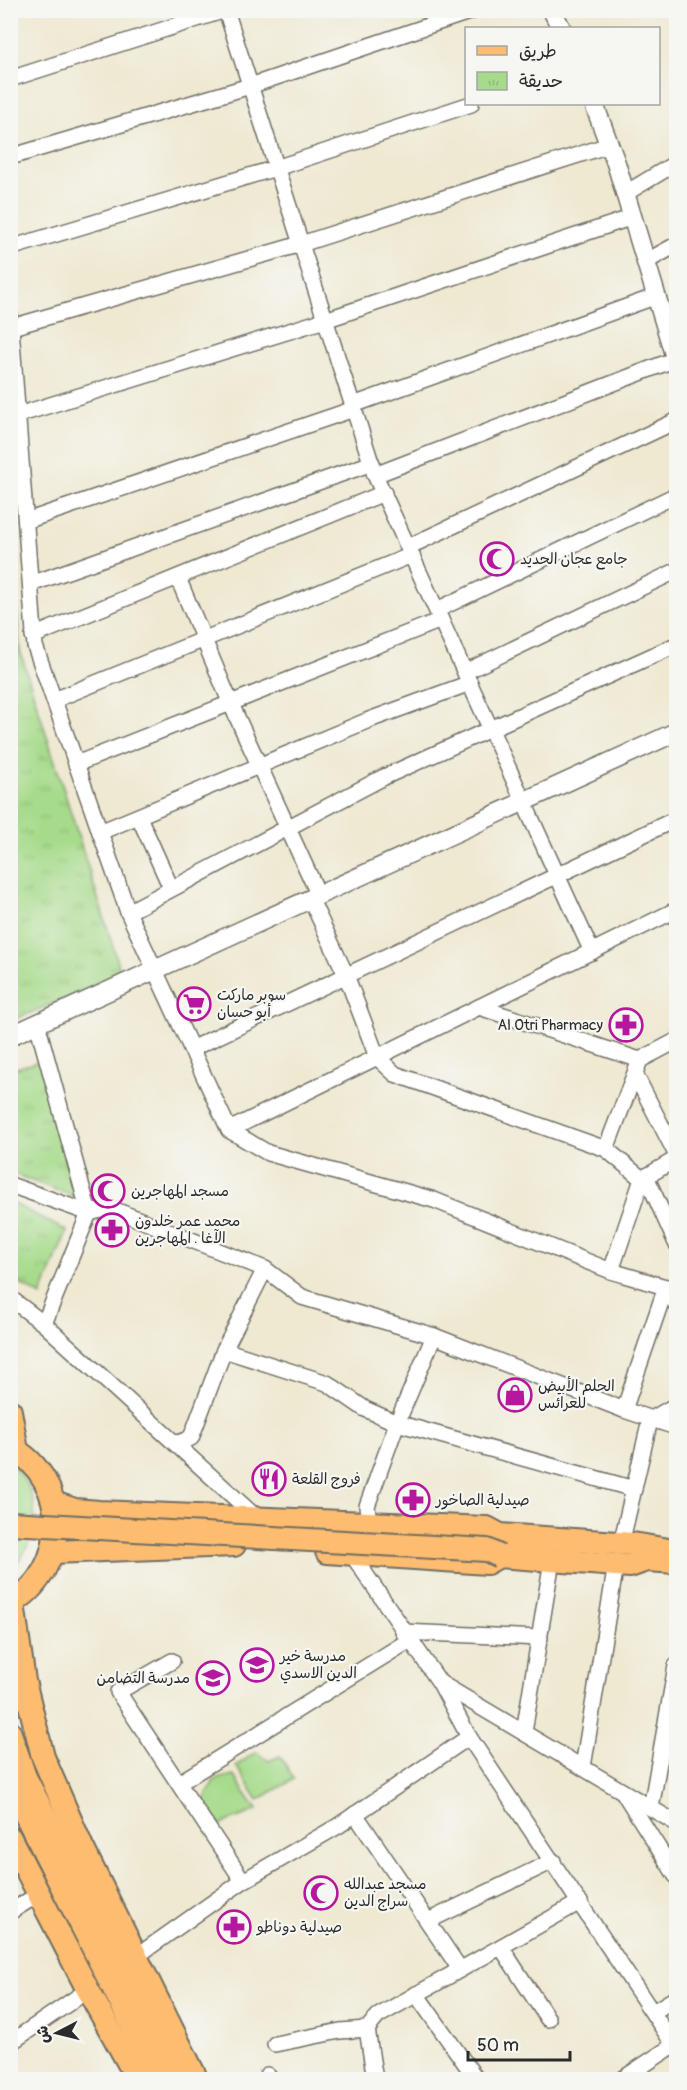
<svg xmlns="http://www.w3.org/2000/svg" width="687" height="2090" font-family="Pangolin,'Playpen Sans Arabic',sans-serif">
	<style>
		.green { fill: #a7db8c; stroke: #69835c; stroke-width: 1.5 }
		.park { fill: url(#park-tufts); stroke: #69835c; stroke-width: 1.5 }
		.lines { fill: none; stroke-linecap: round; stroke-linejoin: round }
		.minor-casing { stroke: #706e65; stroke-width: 18 }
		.tertiary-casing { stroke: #706e65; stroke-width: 21 }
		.primary-casing { stroke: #706e65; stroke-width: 26 }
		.minor { stroke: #fff; stroke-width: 15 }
		.tertiary { stroke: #fff; stroke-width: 18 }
		.primary { stroke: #fdbc6f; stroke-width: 22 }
		.primary-bridge-casing { stroke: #706e65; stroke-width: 26; stroke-linecap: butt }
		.primary-bridge { stroke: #fdbc6f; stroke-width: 22 }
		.labels { text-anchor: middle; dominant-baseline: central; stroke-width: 4.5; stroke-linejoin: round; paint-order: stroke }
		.poi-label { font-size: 15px; fill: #2b2b2b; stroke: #f6f6f2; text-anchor: start }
	</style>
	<defs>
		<pattern id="park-tufts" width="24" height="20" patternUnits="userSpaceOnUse" patternTransform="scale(1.5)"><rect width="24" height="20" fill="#a7db8c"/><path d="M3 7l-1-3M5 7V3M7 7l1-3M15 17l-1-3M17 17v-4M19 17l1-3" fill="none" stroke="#90bc79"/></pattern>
	</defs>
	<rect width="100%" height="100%" fill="#f6f6f2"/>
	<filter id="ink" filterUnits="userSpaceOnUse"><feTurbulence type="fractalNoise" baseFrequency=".0167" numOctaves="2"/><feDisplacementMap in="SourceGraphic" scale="12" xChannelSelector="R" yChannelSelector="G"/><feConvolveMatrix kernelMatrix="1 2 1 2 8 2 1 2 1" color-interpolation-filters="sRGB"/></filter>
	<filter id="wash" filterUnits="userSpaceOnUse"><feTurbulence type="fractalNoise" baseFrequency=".008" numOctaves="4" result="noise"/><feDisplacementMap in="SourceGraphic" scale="24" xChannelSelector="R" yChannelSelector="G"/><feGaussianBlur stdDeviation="1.35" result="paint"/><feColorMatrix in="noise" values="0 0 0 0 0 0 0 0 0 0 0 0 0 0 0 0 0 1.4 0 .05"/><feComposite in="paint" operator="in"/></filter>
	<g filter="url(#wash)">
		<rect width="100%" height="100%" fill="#efe9d2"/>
		<g class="green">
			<path d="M11,1464c34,31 28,75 0,107z"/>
			<polygon points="256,1752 269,1761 280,1756 294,1779 258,1800 236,1766"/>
			<polygon points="233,1775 257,1810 219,1825 203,1803 214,1780"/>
		</g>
		<g class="park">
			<polygon points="11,528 20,651 122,975 11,1021"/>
			<polygon points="40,1061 78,1198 11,1173 10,1070"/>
			<polygon points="10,1202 67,1231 41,1296 17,1282 11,1230"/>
		</g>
	</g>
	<g filter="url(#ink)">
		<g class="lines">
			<defs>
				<g id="minor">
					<polyline points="226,10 375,475 592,952"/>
					<polyline points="10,79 225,10"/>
					<polyline points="10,157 250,86 475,10"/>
					<polyline points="626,193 676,163"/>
					<polyline points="10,248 276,168 471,104"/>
					<polyline points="647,261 676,245"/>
					<polyline points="10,315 35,646 128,912 229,1130 268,1153 434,1200 611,1271 669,1288 676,1283"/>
					<polyline points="665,323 676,317"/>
					<polyline points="12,327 301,244 609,145"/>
					<polyline points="353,405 657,296"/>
					<polyline points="18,415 325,320 633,217"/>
					<polyline points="375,475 676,359"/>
					<polyline points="26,521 354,409"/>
					<polyline points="408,547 676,421"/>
					<polyline points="178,578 231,704 319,896"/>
					<polyline points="31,584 372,463"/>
					<polyline points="437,610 676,495"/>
					<polyline points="33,636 384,493"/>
					<polyline points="465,672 676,571"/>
					<polyline points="54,700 412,555"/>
					<polyline points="76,764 441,620"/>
					<polyline points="139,817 171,888"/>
					<polyline points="100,832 369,720 470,683"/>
					<polyline points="311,900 346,975 377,1057 395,1074 606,1149 642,1179 676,1159"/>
					<polyline points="128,912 384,777 676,645"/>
					<polyline points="479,1007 640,1060 676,1041"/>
					<polyline points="37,1023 89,1213 44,1324"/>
					<polyline points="191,1049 676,819"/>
					<polyline points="635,1074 676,1154"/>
					<polyline points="229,1130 676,910"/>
					<polyline points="606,1149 640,1060"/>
					<polyline points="646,1176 676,1243"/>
					<polyline points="10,1185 89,1213 110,1208 265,1269 302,1297 434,1336 624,1410 676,1427"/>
					<polyline points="611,1271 642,1179"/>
					<polyline points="669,1288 676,1305"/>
					<polyline points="10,1298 44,1324 258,1519"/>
					<polyline points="224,1350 327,1383 365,1409 397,1423 634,1489"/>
					<polyline points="624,1410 666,1287"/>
					<polyline points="176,1444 191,1438 224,1350 265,1269"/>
					<polyline points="369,1523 367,1506 397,1423 434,1336"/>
					<polyline points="621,1544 650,1420 676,1405"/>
					<polyline points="351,1553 440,1683 469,1737 676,2048"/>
					<polyline points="403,1632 540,1638"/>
					<polyline points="172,1661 118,1692 243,1881"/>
					<path d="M440,1683c79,46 157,94 236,140"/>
					<polyline points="524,1732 552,1560"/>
					<polyline points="583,1767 616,1564"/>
					<polyline points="179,1783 410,1640"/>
					<polyline points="625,1795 676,1876"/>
					<polyline points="651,1808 676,1666"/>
					<polyline points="355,1814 460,1969"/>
					<polyline points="10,1912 39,1894"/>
					<polyline points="430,1920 553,1861"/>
					<polyline points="501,1947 548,2019"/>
					<polyline points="137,1956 243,1881 338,1826 469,1737"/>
					<polyline points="416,1994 477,2080"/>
					<polyline points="653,2012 676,1998"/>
					<polyline points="367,2029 375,2080"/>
					<polyline points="10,2043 88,1990"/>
					<polyline points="275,2044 340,2031 367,2029 378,2016 580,1902"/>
					<polyline points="267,2075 272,2080"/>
					<polyline points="621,2080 674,2045"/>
				</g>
				<g id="tertiary">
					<polyline points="552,10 561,28"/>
					<polyline points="594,104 616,163 676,361"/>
					<polyline points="10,1036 676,732"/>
				</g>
				<g id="primary">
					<polyline points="10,1411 17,1451"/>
					<path d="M10,1447c62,32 60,124 0,157"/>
					<polyline points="54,1503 75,1510 99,1512 487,1528 500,1535 633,1544 669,1550"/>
					<polyline points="53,1552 234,1545"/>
					<polyline points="327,1552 487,1563 499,1556 630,1566 647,1560 676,1562"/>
					<polyline points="13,1603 24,1681 43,1757 82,1847 197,2080"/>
					<polyline points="10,1733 25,1777 179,2078"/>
					<polyline points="10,1784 160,2080"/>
					<polyline points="10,1838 88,1990 138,2080"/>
				</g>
			</defs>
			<use href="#minor" class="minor-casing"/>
			<use href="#tertiary" class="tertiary-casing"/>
			<use href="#primary" class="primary-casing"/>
			<use href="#minor" class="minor"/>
			<use href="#tertiary" class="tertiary"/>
			<use href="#primary" class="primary"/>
			<defs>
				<polyline id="primary-bridge" points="10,1523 487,1550 499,1556"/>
			</defs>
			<use href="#primary-bridge" class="primary-bridge-casing"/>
			<use href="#primary-bridge" class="primary-bridge"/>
		</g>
	</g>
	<defs>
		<symbol id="mosque-ring" viewBox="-11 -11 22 22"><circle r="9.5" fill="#f6f6f2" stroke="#b5179e" stroke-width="1.5"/><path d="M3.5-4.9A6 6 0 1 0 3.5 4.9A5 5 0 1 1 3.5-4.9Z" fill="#b5179e"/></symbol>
		<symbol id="supermarket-ring" viewBox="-11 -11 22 22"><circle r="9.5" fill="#f6f6f2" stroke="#b5179e" stroke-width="1.5"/><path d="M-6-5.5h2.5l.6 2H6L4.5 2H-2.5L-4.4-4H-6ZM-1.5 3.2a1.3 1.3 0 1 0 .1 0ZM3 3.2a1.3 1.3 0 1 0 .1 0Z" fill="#b5179e"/></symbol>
		<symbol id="pharmacy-ring" viewBox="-11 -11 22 22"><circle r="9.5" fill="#f6f6f2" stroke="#b5179e" stroke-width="1.5"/><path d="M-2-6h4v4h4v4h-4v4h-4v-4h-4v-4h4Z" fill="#b5179e"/></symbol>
		<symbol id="shop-ring" viewBox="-11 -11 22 22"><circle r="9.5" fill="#f6f6f2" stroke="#b5179e" stroke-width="1.5"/><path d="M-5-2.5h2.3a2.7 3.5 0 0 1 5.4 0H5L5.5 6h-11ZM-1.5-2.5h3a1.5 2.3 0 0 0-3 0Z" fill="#b5179e"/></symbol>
		<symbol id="restaurant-ring" viewBox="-11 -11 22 22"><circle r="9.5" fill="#f6f6f2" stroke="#b5179e" stroke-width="1.5"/><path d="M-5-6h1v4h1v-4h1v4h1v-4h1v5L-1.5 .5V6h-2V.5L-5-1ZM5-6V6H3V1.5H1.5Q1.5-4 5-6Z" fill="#b5179e"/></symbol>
		<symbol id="school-ring" viewBox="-11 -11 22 22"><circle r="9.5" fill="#f6f6f2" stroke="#b5179e" stroke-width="1.5"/><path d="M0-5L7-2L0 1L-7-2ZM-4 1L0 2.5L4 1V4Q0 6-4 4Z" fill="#b5179e"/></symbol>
	</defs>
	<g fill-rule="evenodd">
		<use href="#mosque-ring" x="478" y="540" width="38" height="38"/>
		<use href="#supermarket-ring" x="175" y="985" width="38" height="38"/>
		<use href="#pharmacy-ring" x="607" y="1006" width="38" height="38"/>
		<use href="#mosque-ring" x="89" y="1172" width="38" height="38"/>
		<use href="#pharmacy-ring" x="93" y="1211" width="38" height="38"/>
		<use href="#shop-ring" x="496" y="1376" width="38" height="38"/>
		<use href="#restaurant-ring" x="250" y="1460" width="38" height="38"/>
		<use href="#pharmacy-ring" x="394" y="1481" width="38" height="38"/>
		<use href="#school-ring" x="238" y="1646" width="38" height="38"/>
		<use href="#school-ring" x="194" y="1659" width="38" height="38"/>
		<use href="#mosque-ring" x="302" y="1874" width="38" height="38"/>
		<use href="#pharmacy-ring" x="215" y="1908" width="38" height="38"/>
	</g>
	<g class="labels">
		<g class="poi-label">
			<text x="520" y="559">جامع عجان الحديد</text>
			<text x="217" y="995">سوبر ماركت<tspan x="217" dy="17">أبو حسان</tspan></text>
			<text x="603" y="1025" text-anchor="end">Al Otri Pharmacy</text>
			<text x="131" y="1191">مسجد المهاجرين</text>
			<text x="135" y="1221">محمد عمر خلدون<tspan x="135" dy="17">الآغا . المهاجرين</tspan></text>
			<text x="538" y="1386">الحلم الأبيض<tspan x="538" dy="17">للعرائس</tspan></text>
			<text x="292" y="1479">فروج القلعة</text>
			<text x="436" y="1500">صيدلية الصاخور</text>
			<text x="280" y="1656">مدرسة خير<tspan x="280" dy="17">الدين الاسدي</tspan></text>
			<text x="190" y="1678" text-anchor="end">مدرسة التضامن</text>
			<text x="344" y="1884">مسجد عبدالله<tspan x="344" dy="17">سراج الدين</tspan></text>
			<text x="257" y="1927">صيدلية دوناطو</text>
		</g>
	</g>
	<rect width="687" height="2090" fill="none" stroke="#f6f6f2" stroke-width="36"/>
	<rect x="465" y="27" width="195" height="78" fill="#f6f6f2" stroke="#a5a5a2" stroke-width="1.5"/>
	<rect x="477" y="46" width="30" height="9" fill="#fdbc6f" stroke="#a5a5a2" stroke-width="1.5"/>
	<text x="519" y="57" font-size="18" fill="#2b2b2b">طريق</text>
	<rect x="477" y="72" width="30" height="18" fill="url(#park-tufts)" stroke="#a5a5a2" stroke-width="1.5"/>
	<text x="519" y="87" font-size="18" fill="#2b2b2b">حديقة</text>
	<g transform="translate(57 2033) rotate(263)" stroke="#f6f6f2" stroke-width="4.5" paint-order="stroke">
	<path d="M0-4.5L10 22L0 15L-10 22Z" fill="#2b2b2b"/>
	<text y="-9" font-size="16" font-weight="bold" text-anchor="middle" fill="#2b2b2b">ش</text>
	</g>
	<path d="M468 2051v9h102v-9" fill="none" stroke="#2b2b2b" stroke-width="3"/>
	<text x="477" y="2051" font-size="18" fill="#2b2b2b" stroke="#f6f6f2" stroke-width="4.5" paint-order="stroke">50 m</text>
</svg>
